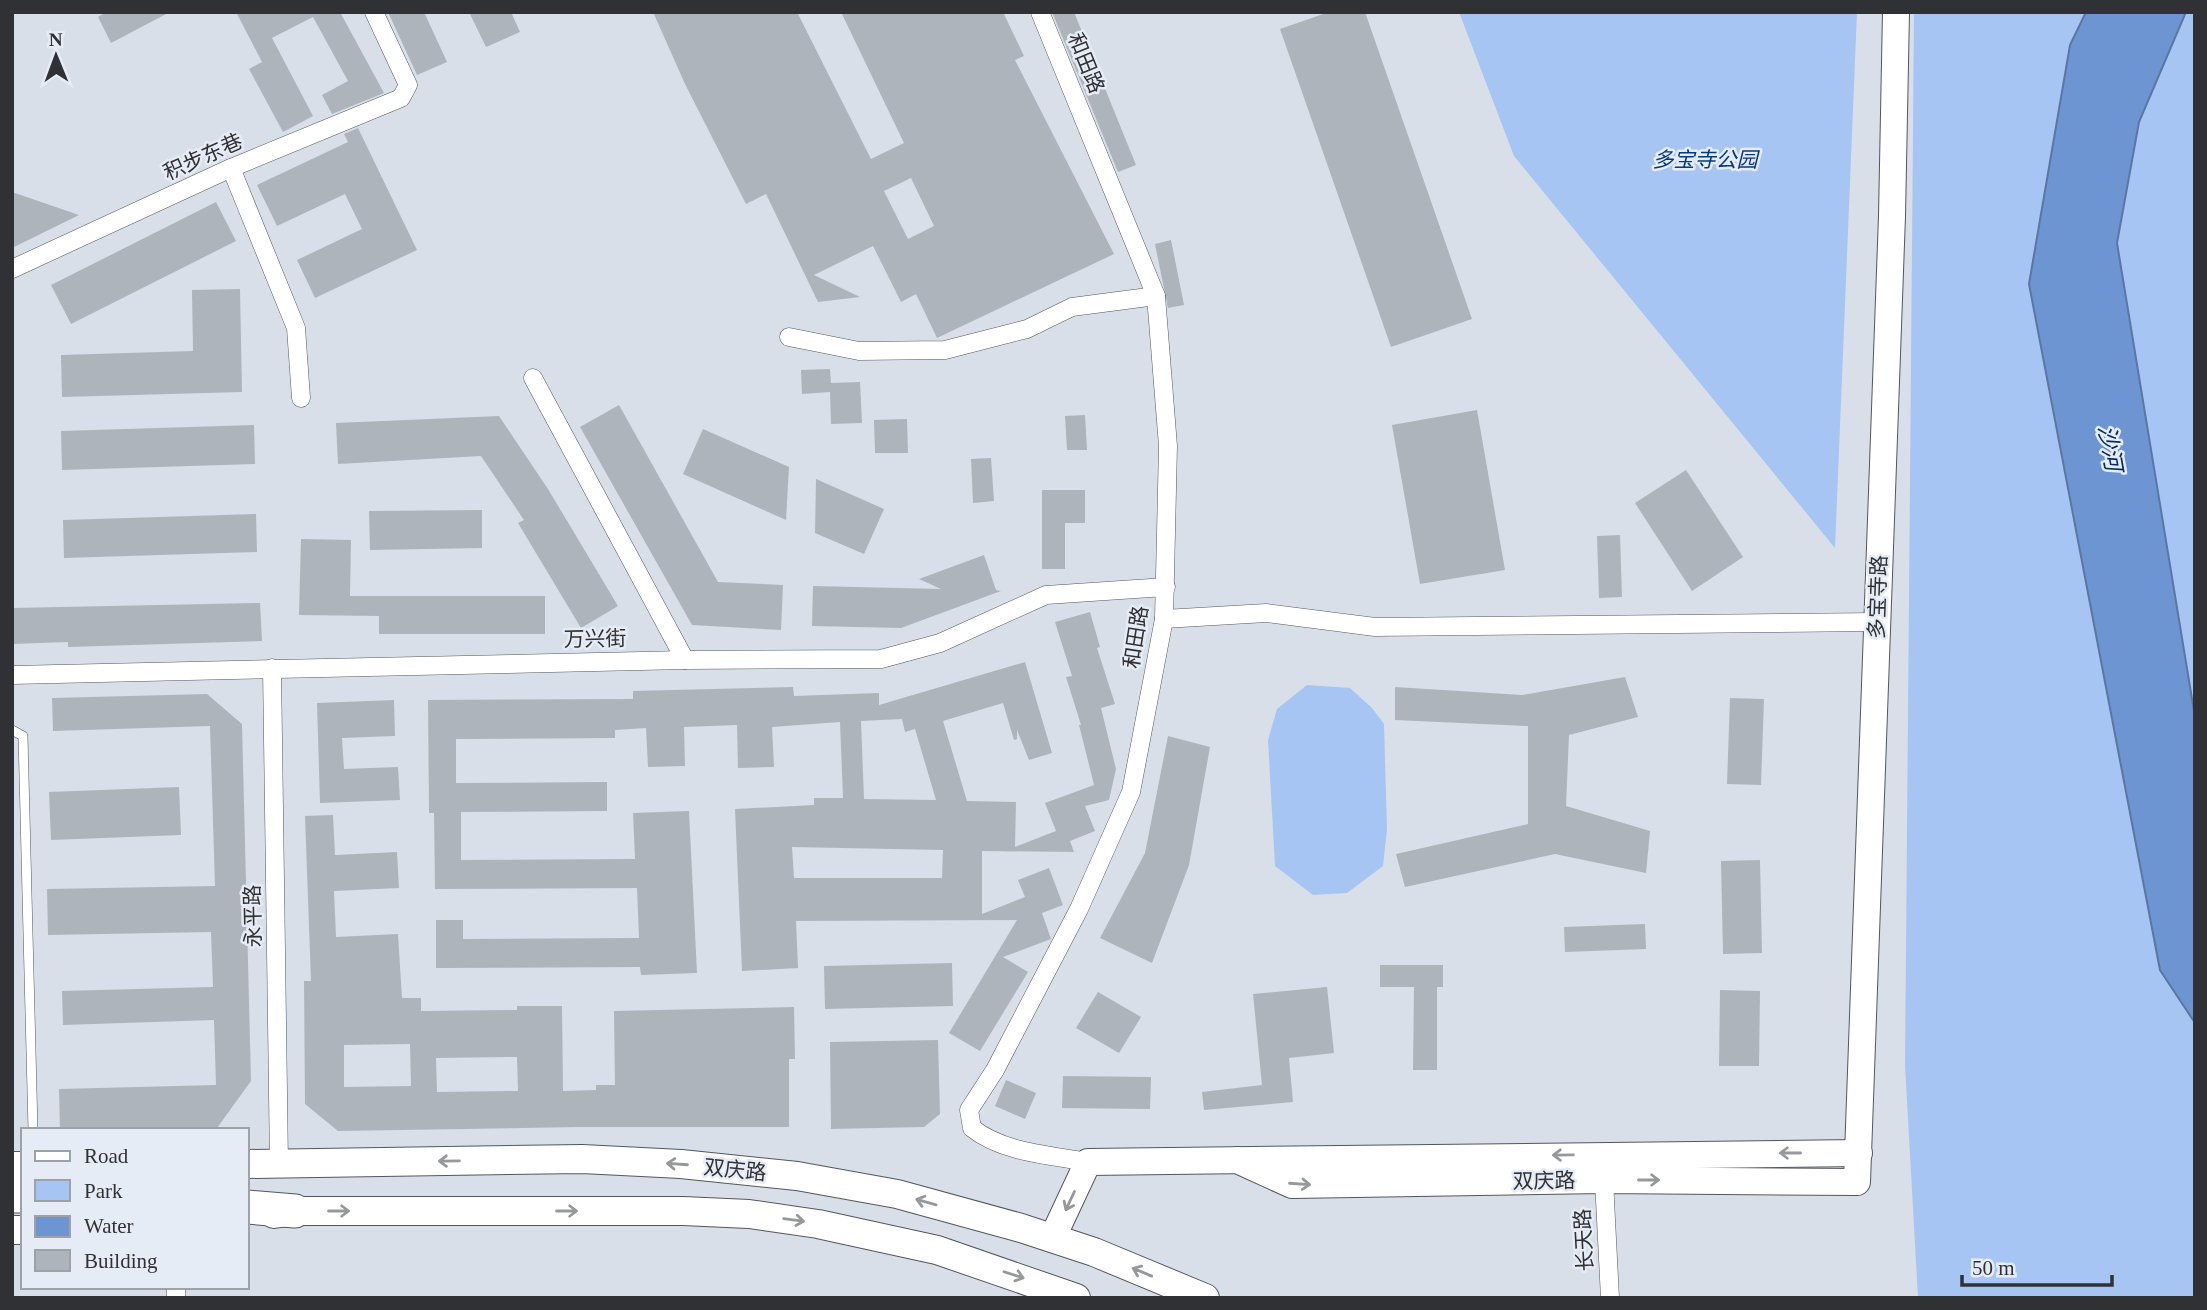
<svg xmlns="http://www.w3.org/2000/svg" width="2207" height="1310" font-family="'Times New Roman','Noto Sans SC',serif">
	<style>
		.green { fill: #a6c5f3 }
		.water { fill: #6c95d2; stroke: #5a77a3; stroke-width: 2 }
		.building { fill: #aeb4bc; fill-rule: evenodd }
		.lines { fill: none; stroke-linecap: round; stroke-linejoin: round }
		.lane-casing { stroke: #52575e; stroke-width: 10 }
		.street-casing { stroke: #52575e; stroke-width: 19 }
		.secondary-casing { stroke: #52575e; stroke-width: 28 }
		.primary-casing { stroke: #52575e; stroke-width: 30 }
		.highway-casing { stroke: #52575e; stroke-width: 35 }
		.lane { stroke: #fff; stroke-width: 9 }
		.street { stroke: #fff; stroke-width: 18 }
		.secondary { stroke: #fff; stroke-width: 26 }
		.primary { stroke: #fff; stroke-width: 28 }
		.highway { stroke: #fff; stroke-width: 33 }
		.oneway { stroke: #97989a }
		.labels { text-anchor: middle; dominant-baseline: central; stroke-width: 5; stroke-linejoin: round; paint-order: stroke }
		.street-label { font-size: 21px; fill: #2f3134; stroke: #e6ecf5 }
		.park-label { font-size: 21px; font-style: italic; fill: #023b82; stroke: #e6ecf5 }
		.water-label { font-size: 23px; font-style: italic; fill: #032c62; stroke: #e6ecf5 }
	</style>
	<rect width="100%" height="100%" fill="#d9dfe8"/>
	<g class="green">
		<polygon points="1459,12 1857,12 1835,548 1514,156"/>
		<polygon points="1914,12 2086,12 2070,45 2160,970 2195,1023 2195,1298 1918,1298 1905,1065"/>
		<polygon points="2186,12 2195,12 2195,717 2117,243 2139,122"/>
		<polygon points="1307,685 1350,688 1372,708 1384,724 1387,829 1383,866 1347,893 1313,895 1275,866 1268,740 1277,709"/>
	</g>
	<polygon class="water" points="2086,12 2186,12 2139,122 2117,243 2195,717 2195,1023 2160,970 2029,284 2070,45"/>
	<g class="building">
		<polygon points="106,12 170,12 111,43 98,17"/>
		<polygon points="236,12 340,12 384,93 332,114 322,95 348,81 313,17 272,38 313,116 283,132 249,69 262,62"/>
		<polygon points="388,12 424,12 447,62 417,75"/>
		<polygon points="469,12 511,12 520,32 486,47"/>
		<path d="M653,12h144l74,147 33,-16 -63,-131h162l21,44 -9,4 99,194 -177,84 -21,-44 -15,8 -28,-56 -59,29 46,22 -42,5 -52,-108 -20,10 -61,-120zM911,178l23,48 -26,13 -24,-48z"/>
		<polygon points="1052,12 1074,12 1136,165 1118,172"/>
		<polygon points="1329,12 1365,12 1472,319 1391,347 1280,29"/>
		<polygon points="358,128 417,250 315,298 297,260 362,229 345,194 277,226 257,185 348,142 344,134"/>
		<polygon points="12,192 79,215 12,248"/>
		<polygon points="216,202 236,241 71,324 51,285"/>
		<polygon points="1171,240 1184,305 1168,308 1155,244"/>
		<polygon points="240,289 242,392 62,397 61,355 193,351 192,290"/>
		<polygon points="830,369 831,383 860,382 862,423 831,424 830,392 802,394 801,370"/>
		<polygon points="619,405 718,582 783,585 781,630 692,625 580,427"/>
		<polygon points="1477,410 1505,570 1420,584 1392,425"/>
		<polygon points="1085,415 1087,450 1067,450 1065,416"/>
		<polygon points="499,416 548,489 618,606 581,628 518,523 524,520 481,456 338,464 336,423"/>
		<polygon points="907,419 908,453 875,453 874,420"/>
		<polygon points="254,425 255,464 62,470 61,431"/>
		<polygon points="703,429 789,467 786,520 683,474"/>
		<polygon points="991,458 994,501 973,503 971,459"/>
		<polygon points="1686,470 1743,557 1692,591 1635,503"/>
		<polygon points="816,479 884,509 864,554 815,533"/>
		<polygon points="1042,490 1085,490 1085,523 1065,523 1065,569 1042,569"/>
		<polygon points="482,510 482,548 370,550 369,511"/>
		<polygon points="256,514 257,552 64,558 63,520"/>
		<polygon points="1620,535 1622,597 1599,598 1597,536"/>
		<polygon points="301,539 351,540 350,596 545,596 545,634 379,634 379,616 299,615"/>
		<polygon points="984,555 996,590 1001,591 901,628 812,626 813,586 941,589 919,579"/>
		<polygon points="260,603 262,641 68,647 68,642 12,644 12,608"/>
		<path d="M1090,612l10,35 -3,1 18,56 -14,4 15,61 -7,31 -24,6 10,25 -25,10 4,11 -92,-1v63l43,-17 -7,-17 31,-12 14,37 -21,8 9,26 -48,18 25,15 -48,79 -31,-18 68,-113 -221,1 2,47 -56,3 -7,-162 79,-4v-7h29l-3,-76 -68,5 2,40 -36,1 -1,-43 -53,2 1,39 -37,1 -2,-39 -31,2v8l-159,1v44l151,-1v29l-146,1v48l174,-1 -2,-46 56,-2 8,162 -56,2 -1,-8 -204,1v-48h27v19l176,-1 -2,-50 -202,1 -1,-76h-5l-1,-113 205,-1v-8l160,-4 1,9 85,-3v12l146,-43 27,91 -23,7 -12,-30v9l-3,1 -11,-37 -60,18 24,80 49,1 -1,45 41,-16 -11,-28 49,-18 -15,-60h2l-15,-48 6,-1 -17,-54zM902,719l3,13 10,-3 21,71 -72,-1 -3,-78zM792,847l151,3 -1,28h-148z"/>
		<polygon points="1625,677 1638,717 1569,735 1566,806 1650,831 1646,873 1555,854 1405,887 1396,854 1528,824 1528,726 1395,720 1395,687 1522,695"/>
		<polygon points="207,694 242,724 251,1081 217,1128 60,1130 59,1089 216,1085 214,1020 63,1025 62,991 213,987 211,932 48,935 47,889 215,886 210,726 53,731 52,698"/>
		<polygon points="1730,698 1764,699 1761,785 1727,784"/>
		<polygon points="394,700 395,736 342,738 344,769 398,767 400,800 320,803 317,703"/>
		<polygon points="1168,736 1210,747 1189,865 1152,963 1100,938 1145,853"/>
		<polygon points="179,787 181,835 51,840 49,792"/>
		<path d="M333,815l2,40 62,-3 2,36 -65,3 2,46 62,-3 4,64h19v13l96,-1v-4h45l1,85 33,-1v-5h19l-1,-74 180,-4 1,52h-6v68h-210l-241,4 -33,-27 -1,-123h7l-6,-165zM410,1044l1,42 -67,1v-42zM517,1057l1,34 -81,1 -1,-34z"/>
		<polygon points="1760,860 1762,953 1723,954 1721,861"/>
		<polygon points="1645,924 1646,949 1565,952 1564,927"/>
		<polygon points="952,963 953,1006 825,1009 824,966"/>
		<polygon points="1380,965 1443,965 1443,987 1437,987 1437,1070 1413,1070 1414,987 1380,987"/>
		<polygon points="1327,987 1334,1053 1289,1058 1293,1102 1204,1110 1202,1092 1262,1085 1253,994"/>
		<polygon points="1720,990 1760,991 1759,1066 1719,1066"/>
		<polygon points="1098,992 1141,1017 1119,1053 1076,1028"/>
		<polygon points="938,1040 940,1114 924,1127 831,1129 830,1042"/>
		<polygon points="1063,1076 1151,1077 1150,1109 1062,1108"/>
		<polygon points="1006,1080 1036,1093 1025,1119 995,1106"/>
	</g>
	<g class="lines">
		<defs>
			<polyline id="lane" points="12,730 23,736 33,1130"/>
			<g id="street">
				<path d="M1040,12l116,284 12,150 -4,173 -33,173 -52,117 -84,161 -26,40 3,18c31,25 79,27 116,34"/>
				<polyline points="231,168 296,328 301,398"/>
				<polyline points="12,269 231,168 401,98 408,85 374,12"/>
				<polyline points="789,337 859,351 945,350 1027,329 1072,307 1156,296"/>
				<polyline points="533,378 685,660"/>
				<polyline points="1164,619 1266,613 1375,627 1877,622"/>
				<polyline points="272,668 279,1164"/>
				<polyline points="12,675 685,660 881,659 940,643 1046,595 1166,587"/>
				<polyline points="1604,1180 1610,1298"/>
				<polyline points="176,1287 176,1298"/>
			</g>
			<g id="secondary">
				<polyline points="1237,1160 1292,1185 1604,1180 1857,1182 1892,216 1896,12"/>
				<polyline points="1052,1239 1088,1162 1859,1153"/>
			</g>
			<g id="primary">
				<polyline points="247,1164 582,1159 681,1164 797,1176 897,1194 1021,1228 1094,1252 1205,1298"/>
				<polyline points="12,1166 23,1166"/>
				<polyline points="274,1214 295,1211 683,1211 749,1214 818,1224 937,1250 1076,1298"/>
				<polyline points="12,1230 23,1230"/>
			</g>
			<g id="highway">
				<polyline points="12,1196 23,1196"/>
				<polyline points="247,1207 295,1211"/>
			</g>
		</defs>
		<use href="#lane" class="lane-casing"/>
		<use href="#street" class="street-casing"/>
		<use href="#secondary" class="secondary-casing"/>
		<use href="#primary" class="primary-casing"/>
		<use href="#highway" class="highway-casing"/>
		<use href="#lane" class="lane"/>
		<use href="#street" class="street"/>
		<use href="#secondary" class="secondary"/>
		<use href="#primary" class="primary"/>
		<use href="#highway" class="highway"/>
	</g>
	<defs><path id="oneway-shaft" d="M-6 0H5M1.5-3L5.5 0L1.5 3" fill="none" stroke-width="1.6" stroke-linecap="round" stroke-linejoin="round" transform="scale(1.75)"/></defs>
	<g class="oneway">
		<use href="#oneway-shaft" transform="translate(1790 1153) rotate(180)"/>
		<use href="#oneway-shaft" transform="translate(1563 1155) rotate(179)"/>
		<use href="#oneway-shaft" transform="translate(449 1161) rotate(179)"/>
		<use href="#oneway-shaft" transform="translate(677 1164) rotate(-176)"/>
		<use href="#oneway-shaft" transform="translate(1649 1180)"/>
		<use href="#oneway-shaft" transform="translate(1300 1184) rotate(4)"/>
		<use href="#oneway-shaft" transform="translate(1070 1201) rotate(115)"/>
		<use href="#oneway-shaft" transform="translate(926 1202) rotate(-164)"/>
		<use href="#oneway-shaft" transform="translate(339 1211)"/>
		<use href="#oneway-shaft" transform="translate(567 1211)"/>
		<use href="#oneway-shaft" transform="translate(794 1220) rotate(8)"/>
		<use href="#oneway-shaft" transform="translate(1142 1272) rotate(-157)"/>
		<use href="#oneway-shaft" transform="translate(1014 1275) rotate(18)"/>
	</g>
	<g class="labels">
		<g class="street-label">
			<text transform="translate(1086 63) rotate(68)">和田路</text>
			<text transform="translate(203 157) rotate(-24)">积步东巷</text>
			<text transform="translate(1878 597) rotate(-88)">多宝寺路</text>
			<text transform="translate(1136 637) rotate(-81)">和田路</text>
			<text transform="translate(595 639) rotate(-1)">万兴街</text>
			<text transform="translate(253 916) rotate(-91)">永平路</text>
			<text transform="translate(735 1170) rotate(6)">双庆路</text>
			<text transform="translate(1544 1181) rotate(-1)">双庆路</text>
			<text transform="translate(1584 1240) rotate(-93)">长天路</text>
		</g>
		<g class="park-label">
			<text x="1705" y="160">多宝寺公园</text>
		</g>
		<g class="water-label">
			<text transform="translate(2110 448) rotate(80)">沙河</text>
		</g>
	</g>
	<rect width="2207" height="1310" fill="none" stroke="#2f3134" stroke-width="28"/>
	<rect x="21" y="1128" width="228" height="161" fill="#e6ecf5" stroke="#9da1a8" stroke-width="2"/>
	<rect x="35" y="1151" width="35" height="10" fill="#ffffff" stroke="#9da1a8" stroke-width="2"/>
	<text x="84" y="1163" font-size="21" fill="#2f3134">Road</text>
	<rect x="35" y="1180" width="35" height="21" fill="#a6c5f3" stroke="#9da1a8" stroke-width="2"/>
	<text x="84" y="1198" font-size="21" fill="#2f3134">Park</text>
	<rect x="35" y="1216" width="35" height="21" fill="#6c95d2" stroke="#9da1a8" stroke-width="2"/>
	<text x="84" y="1233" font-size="21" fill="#2f3134">Water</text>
	<rect x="35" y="1250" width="35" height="21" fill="#aeb4bc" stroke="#9da1a8" stroke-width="2"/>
	<text x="84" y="1268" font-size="21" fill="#2f3134">Building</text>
	<g transform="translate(56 56) rotate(359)" stroke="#e6ecf5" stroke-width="5" paint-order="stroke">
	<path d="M0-5L12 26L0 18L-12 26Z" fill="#2f3134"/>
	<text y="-10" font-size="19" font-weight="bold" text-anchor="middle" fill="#2f3134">N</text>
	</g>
	<path d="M1962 1275v10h150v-10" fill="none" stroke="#2f3134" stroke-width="3.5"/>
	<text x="1972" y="1275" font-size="21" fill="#2f3134" stroke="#e6ecf5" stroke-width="5" paint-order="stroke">50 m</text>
</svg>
